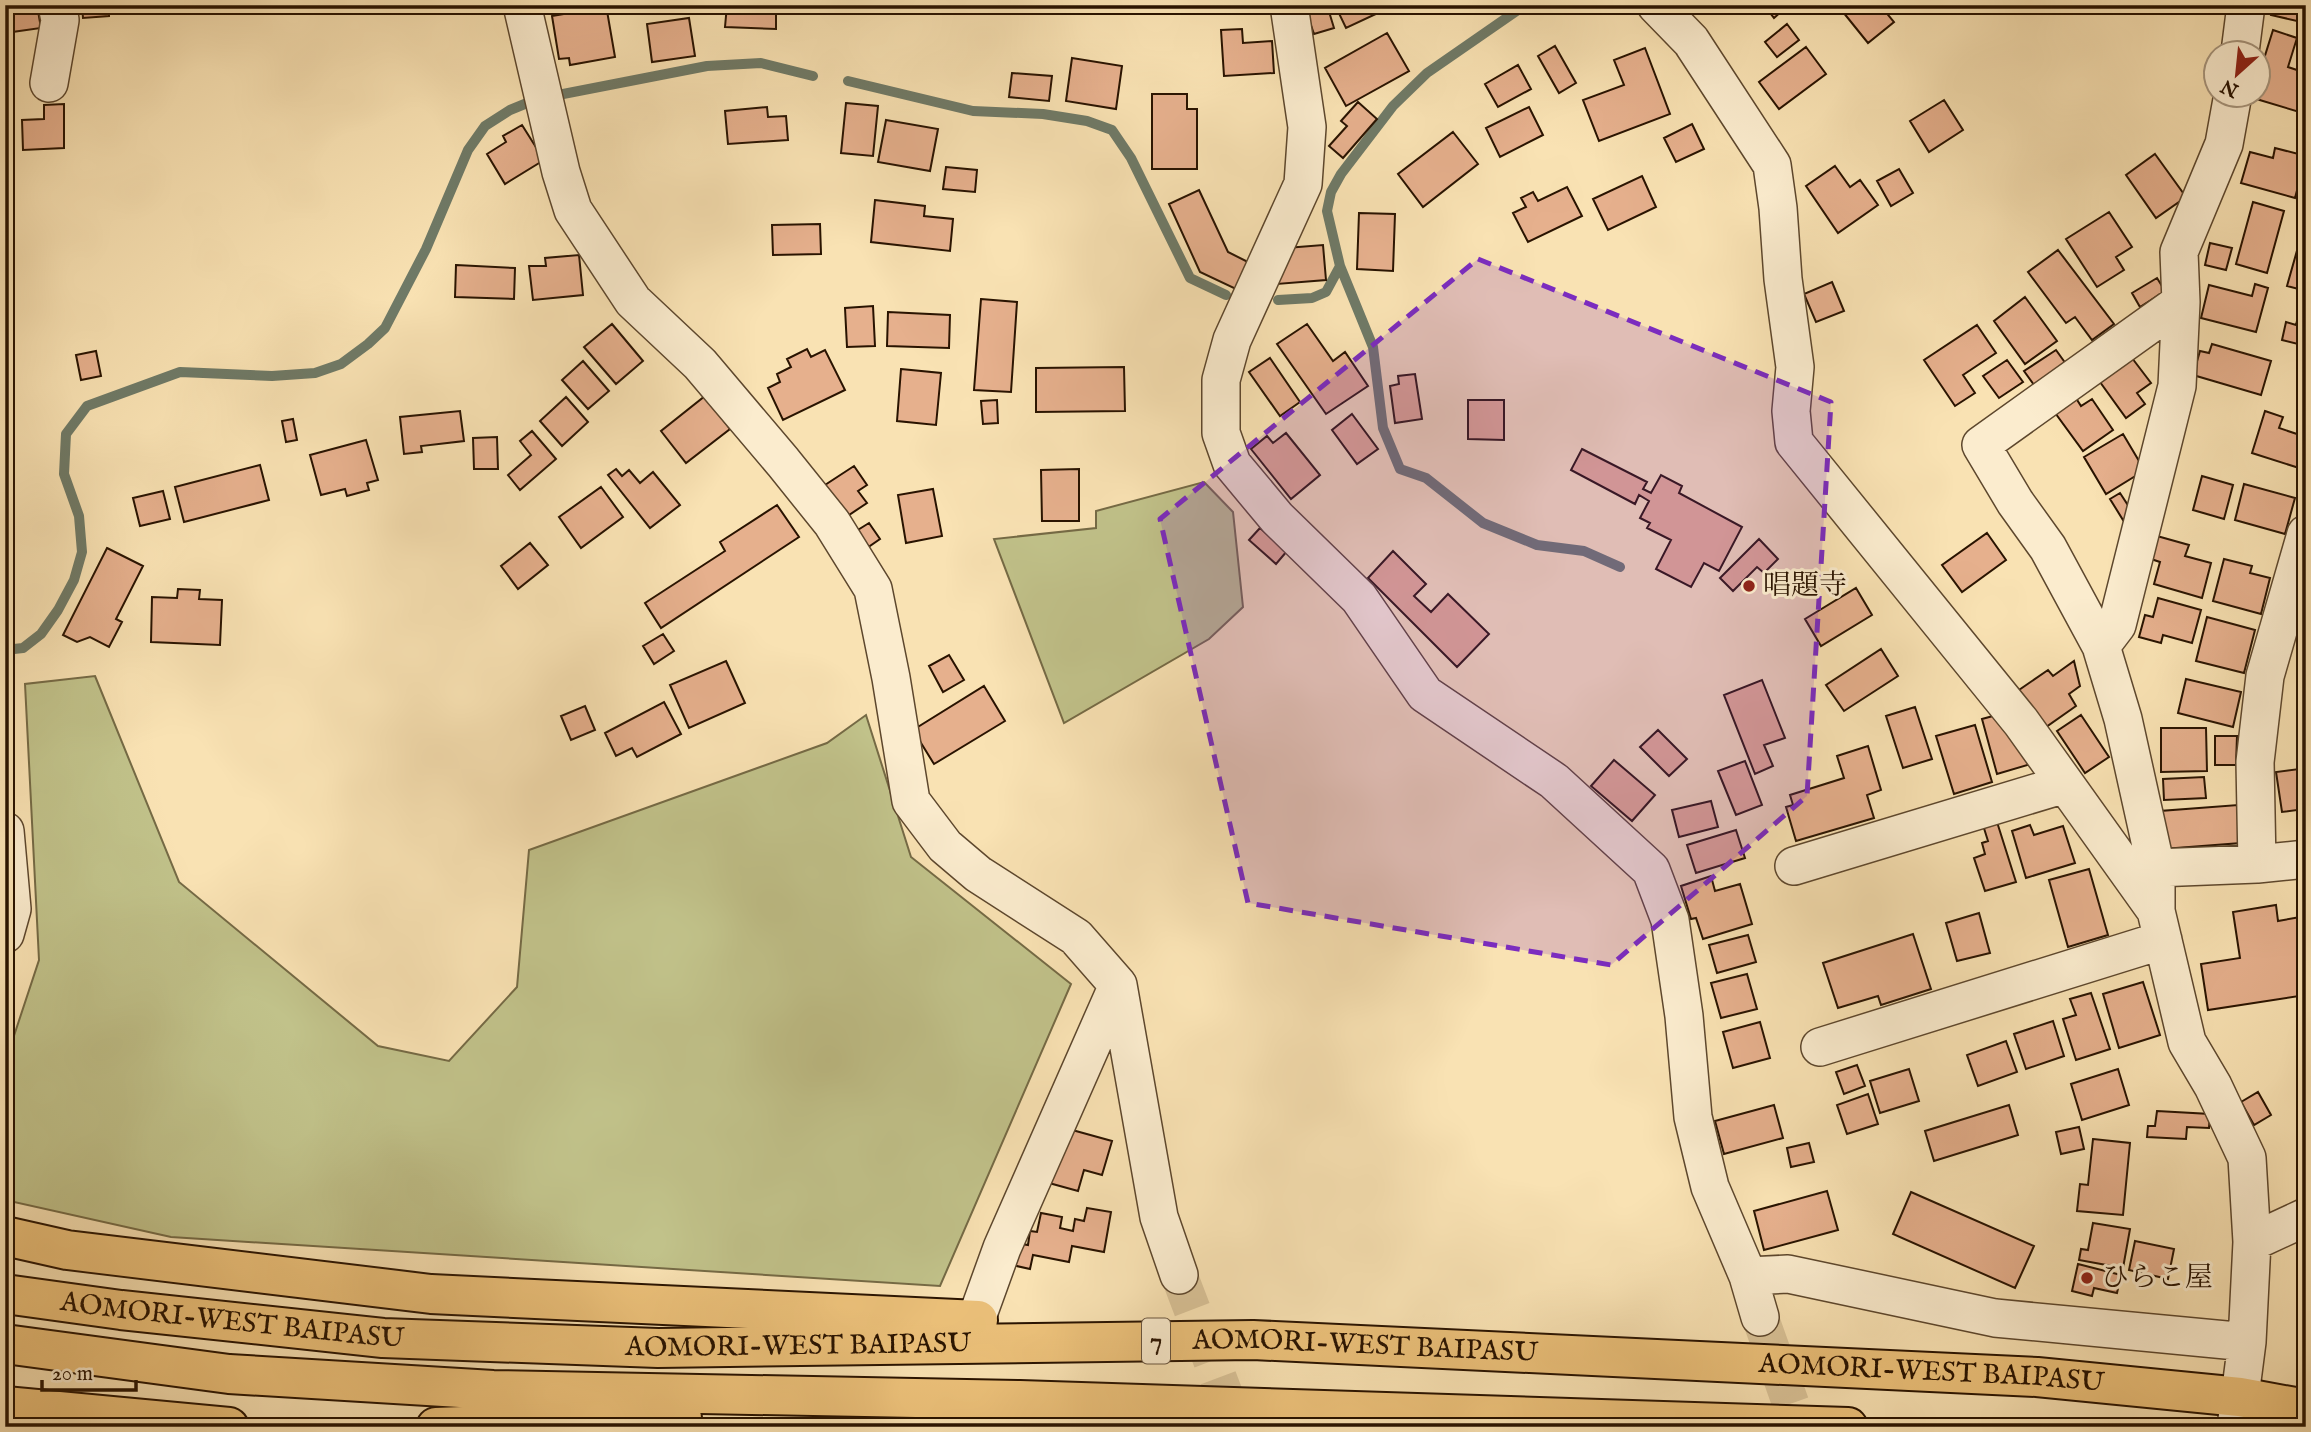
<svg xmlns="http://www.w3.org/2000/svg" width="2311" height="1432" font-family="'IM FELL English','Noto Serif JP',serif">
<rect width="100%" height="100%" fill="#f9e2b3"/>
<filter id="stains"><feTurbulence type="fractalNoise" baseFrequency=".00286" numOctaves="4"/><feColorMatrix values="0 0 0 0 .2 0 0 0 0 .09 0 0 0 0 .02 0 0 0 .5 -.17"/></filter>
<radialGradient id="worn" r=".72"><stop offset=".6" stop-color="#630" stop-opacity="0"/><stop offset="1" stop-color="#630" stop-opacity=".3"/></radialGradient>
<path fill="#c1c28a" stroke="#756a45" stroke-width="2" d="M1204,482L1233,512L1243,607L1209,639L1064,723L994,539L1096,528V511Z
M95,676L179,882L378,1046L449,1061L517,987L529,850L827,743L866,715L911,857L1071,984L940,1286L171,1237L5,1200V1063L39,960L25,684Z"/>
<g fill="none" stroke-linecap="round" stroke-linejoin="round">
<path stroke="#6f7a67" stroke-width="10" d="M1525,5L1427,73L1393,106L1341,174L1331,192L1327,211L1340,266L1373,347L1383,428L1400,469L1426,478L1483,523L1537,545L1584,551L1620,567
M848,81L973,111L1043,114L1087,121L1112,130L1131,158L1190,278L1226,295
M558,95L707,66L761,63L813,76
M1278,300L1312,298L1326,292L1340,266
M5,650L23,648L41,634L58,610L74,580L82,552L79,516L64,474L66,434L87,406L180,372L272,376L315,373L341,364L368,344L385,328L426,249L468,150L485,126L510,110L532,101"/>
</g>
<path fill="#e6b08d" stroke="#291300" stroke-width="2" d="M5,5H37L41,28L5,33Z
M82,5H109V16L83,18Z
M588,5H606L615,57L570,65L569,58L559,59L552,16L588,10Z
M727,5H818V14L776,11V29L725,27Z
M1304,5H1327L1334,28L1314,34Z
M1335,5H1374L1378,13L1346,28Z
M1764,5H1789L1774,18Z
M1851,5H1880L1894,22L1868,43L1843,12Z
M2273,5H2306V23L2271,15Z
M689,18L695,56L652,62L647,24Z
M1787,24L1799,40L1777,57L1765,42Z
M1242,29L1243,43L1272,41L1274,73L1224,76L1221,30Z
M2273,30L2297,38L2288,67L2306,73V114L2253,98L2254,94H2258V78Z
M1387,33L1409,71L1346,106L1325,68Z
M1555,46L1576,83L1559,93L1538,56Z
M1806,47L1826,74L1779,109L1759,82Z
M1645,48L1670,114L1599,141L1583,100L1624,85L1614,60Z
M1072,58L1122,66L1116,109L1066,101Z
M1518,65L1531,89L1498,107L1485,84Z
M1012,73L1052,76L1049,101L1009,97Z
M1152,94H1187V109H1197V169H1152Z
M1944,100L1963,130L1929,152L1910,121Z
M1358,102L1377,119L1343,158L1329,146L1347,126L1341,121Z
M846,103L878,106L873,156L841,153Z
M64,104V148L23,150L22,120L44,119V105Z
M767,107L768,117L786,116L788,140L728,144L725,111Z
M1529,107L1543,135L1500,157L1486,128Z
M886,120L938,129L930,171L878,162Z
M1692,124L1704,149L1676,162L1664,138Z
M522,125L544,160L505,184L487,154L506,142L503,136Z
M1453,132L1478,164L1423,207L1398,174Z
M2275,148L2306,156L2295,198L2241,183L2250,152L2273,158Z
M2155,154L2186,197L2156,218L2126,175Z
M1835,166L1850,187L1860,180L1878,205L1838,233L1806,186Z
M946,167L977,170L975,192L943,189Z
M1899,169L1913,193L1891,206L1877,181Z
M1642,176L1656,207L1608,230L1593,199Z
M1567,187L1582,216L1528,242L1513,213L1526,207L1521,198L1533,192L1538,201Z
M1199,190L1228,252L1250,263L1238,290L1200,272L1169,204Z
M875,200L925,206L924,216L953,219L950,251L871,242Z
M2253,202L2284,211L2267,273L2236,264Z
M2109,212L2132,247L2116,257L2124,270L2097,287L2066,239Z
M1359,213L1395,214L1393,271L1357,269Z
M820,224L821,254L773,255L772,225Z
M2210,243L2232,248L2226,270L2205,265Z
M1323,245L1326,280L1277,284L1286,248Z
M2298,247L2306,249V291L2287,286Z
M2058,250L2114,324L2092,340L2075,317L2066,323L2028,272Z
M579,255L583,295L533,300L529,266H546L545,258Z
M456,265L515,268L514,299L455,297Z
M2157,278L2165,291L2140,307L2132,293Z
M1832,282L1844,311L1816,322L1804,294Z
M2255,284L2268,288L2256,332L2201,318L2209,285L2252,296Z
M2025,297L2057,341L2025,364L1994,321Z
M981,299L1017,302L1011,392L974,390Z
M2301,305L2306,306V346L2282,340L2286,322L2296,325Z
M873,306L875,346L847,347L845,308Z
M888,312L950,315L949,348L887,346Z
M612,324L643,361L616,384L584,347Z
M1307,324L1333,361L1345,352L1368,386L1326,414L1277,344Z
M1977,325L1996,353L1963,375L1975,393L1955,406L1924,360Z
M2212,344L2271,361L2261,395L2193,375L2200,351L2209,353Z
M807,349L811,357L825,350L845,390L783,420L768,388L780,382L777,374L791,367L787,359Z
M2056,350L2066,364L2034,385L2024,371Z
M96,351L101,376L81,380L76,355Z
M1270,358L1300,402L1280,416L1249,372Z
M2132,358L2151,383L2137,393L2145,404L2126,418L2100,382Z
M2007,360L2023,382L1999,398L1983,376Z
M583,361L609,391L588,409L562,380Z
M1124,367L1125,411L1036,412V368Z
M901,369L941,373L936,425L897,421Z
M1415,374L1422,419L1395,423L1390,386L1399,384L1398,376Z
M2074,395L2081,406L2092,399L2113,430L2083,451L2053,410Z
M705,396L730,429L686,463L661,431Z
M566,397L588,422L562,446L540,421Z
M997,400L998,423L983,424L981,401Z
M1468,400H1504V440L1468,439Z
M460,411L464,441L421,446L422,452L404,454L400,417Z
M2265,411L2283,417L2279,428L2306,437V447L2299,468L2252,453Z
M1352,414L1378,449L1357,464L1332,430Z
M293,419L297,440L286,442L282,421Z
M532,431L556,459L520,490L508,475L531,455L520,441Z
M1286,433L1320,475L1291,499L1251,449L1267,436L1273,443Z
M2123,434L2139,461L2137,475L2106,494L2084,457Z
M497,437L498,469H474L473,438Z
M366,440L378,480L367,483L369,490L347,496L345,489L321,495L310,455Z
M1582,449L1647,482L1643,489L1651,493L1661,475L1682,486L1679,493L1742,527L1719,571L1704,563L1691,587L1656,569L1671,540L1647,528L1650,523L1640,518L1649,501L1639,495L1635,504L1571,470Z
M260,465L269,500L184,522L175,487Z
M854,466L867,485L858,491L867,503L846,517L825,485Z
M616,469L622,476L629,470L640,483L653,472L680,505L650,528L608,475Z
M1079,469V521H1042L1041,470Z
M2202,476L2233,485L2224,519L2193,510Z
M2244,484L2295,498L2285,534L2235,520Z
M601,487L623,517L581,548L559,517Z
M933,489L942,536L906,543L898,495Z
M163,491L170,519L140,526L133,498Z
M2120,493L2133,513L2123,520L2110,499Z
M777,505L799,537L661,628L645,603L725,551L720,542Z
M869,523L880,539L864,550L853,533Z
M1260,528L1287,551L1276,564L1249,540Z
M1987,533L2006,560L1962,592L1942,565Z
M2157,536L2189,545L2185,556L2211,563L2202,598L2154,584L2160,562L2151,559Z
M1759,539L1778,559L1764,573L1757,567L1733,591L1720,578Z
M530,543L548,565L518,589L501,566Z
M107,548L143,566L116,619L122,622L109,647L90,637L77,642L63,635Z
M1393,551L1426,584L1414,596L1431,612L1448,594L1489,634L1457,667L1368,578Z
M2224,559L2252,566L2250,573L2270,578L2261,614L2213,601Z
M1856,588L1872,615L1821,646L1805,619Z
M178,589L200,590L199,599L222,600L220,645L151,642L152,597L177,598Z
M2158,598L2201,610L2192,643L2163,635L2161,643L2139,637L2145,615L2153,617Z
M2207,617L2255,630L2244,673L2196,661Z
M2306,626V651L2299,650Z
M663,634L674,651L654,664L643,646Z
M1881,649L1898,676L1844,711L1826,685Z
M949,655L964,680L943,692L929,666Z
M726,661L745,703L689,728L670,685Z
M2074,661L2080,686L2069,694L2076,706L2046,727L2019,690L2048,670L2053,676Z
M2186,679L2241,692L2233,727L2178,713Z
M1762,680L1785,738L1764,745L1773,766L1755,774L1724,695Z
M984,686L1005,721L934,764L913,730Z
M664,702L681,734L637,757L632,748L616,756L605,733Z
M585,706L595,730L571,740L561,716Z
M1915,707L1932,759L1903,768L1886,716Z
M2004,713L2031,764L1997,774L1982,719Z
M2081,715L2109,757L2085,773L2057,731Z
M1975,725L1992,782L1954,794L1936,736Z
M2161,728H2206L2207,771L2161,772Z
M1658,730L1687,759L1669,776L1640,747Z
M2215,736H2237L2236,765H2215Z
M1868,746L1881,790L1867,795L1874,818L1796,841L1786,807L1793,805L1790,795L1844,778L1837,756Z
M1614,760L1655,795L1632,821L1591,786Z
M1745,761L1762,805L1736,815L1718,771Z
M2299,769L2305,809L2282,812L2276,772Z
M2204,777L2206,798L2164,800L2163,779Z
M1711,801L1718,827L1679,837L1672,810Z
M2238,805L2241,843L2163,849L2160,811Z
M1997,822L2016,882L1985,891L1974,858L1985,854L1982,843L1988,841L1983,825Z
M2030,825L2034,835L2063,826L2075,863L2026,878L2012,831Z
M1736,830L1745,858L1696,873L1687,845Z
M2089,869L2108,935L2068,947L2049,880Z
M1711,876L1715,891L1740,884L1752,924L1703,939L1696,918L1691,919L1681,886Z
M2276,905L2278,921L2306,916V995L2208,1010L2201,964L2240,958L2233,912Z
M1979,913L1990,953L1957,961L1946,923Z
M1913,934L1931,989L1881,1005L1878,996L1838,1008L1823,963Z
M1748,935L1756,962L1717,973L1709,945Z
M1747,974L1757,1009L1721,1018L1711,983Z
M2143,982L2160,1035L2119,1048L2103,994Z
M2091,993L2110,1049L2076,1060L2063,1019L2076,1015L2070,999Z
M2053,1021L2064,1056L2026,1069L2014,1034Z
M1760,1022L1770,1058L1733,1068L1723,1032Z
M2006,1041L2017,1072L1978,1086L1967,1055Z
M1857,1065L1865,1086L1844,1094L1836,1072Z
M1909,1069L1919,1101L1880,1113L1870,1081Z
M2118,1069L2129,1105L2082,1120L2071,1084Z
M2258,1092L2271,1115L2254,1125L2241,1102Z
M1868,1094L1878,1124L1847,1134L1837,1105Z
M1774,1105L1783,1138L1724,1154L1715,1121Z
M2009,1105L2018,1135L1934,1161L1925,1131Z
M2157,1111L2210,1114L2209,1128L2187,1127L2186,1139L2147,1137L2148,1126H2155Z
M2079,1127L2084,1149L2061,1154L2056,1132Z
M1065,1128L1112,1141L1102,1175L1084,1170L1078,1191L1049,1183Z
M2093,1139L2130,1143L2123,1215L2077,1211L2080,1184L2088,1185Z
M1809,1143L1814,1162L1791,1167L1787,1148Z
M1827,1191L1838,1230L1764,1250L1754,1211Z
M1911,1192L2034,1246L2015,1288L1893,1234Z
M1087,1208L1111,1212L1104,1252L1072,1246L1069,1262L1033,1255L1030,1269L1012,1265L1016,1243L1028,1245L1030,1231L1037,1232L1041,1213L1062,1217L1060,1228L1073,1231L1075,1219L1084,1221Z
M2093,1223L2130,1229L2123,1268L2079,1260L2081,1249L2088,1250Z
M2135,1241L2174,1249L2168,1279L2129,1270Z
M2078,1264L2121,1275L2117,1293L2094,1288L2092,1296L2072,1291Z"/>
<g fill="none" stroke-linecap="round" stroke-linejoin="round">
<path stroke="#dac398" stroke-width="37" stroke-dasharray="37 18" stroke-linecap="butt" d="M1179,1275L1237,1427
M1760,1317L1799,1427"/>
<g stroke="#5d472d" stroke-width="40">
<path id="minor" d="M522,5L561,172L573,210L633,301L700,364L783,462L832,523L873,589L891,678L911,801L945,846L978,874L1076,937L1118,985L1159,1217L1179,1275
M1289,5L1307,127L1303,184L1232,340L1221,380V433L1232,464L1277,518L1359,598L1425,694L1554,781L1651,870L1670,920L1684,1016L1693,1117L1710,1187L1748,1276
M1656,5L1691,41L1772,165L1778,208L1783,279L1795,367L1791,411L1794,442L2021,722L2156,911
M2240,52L2246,5
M49,83L60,20L57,5
M2101,646L2117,625L2177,386L2181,302
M5,831L12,909L5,934
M2257,864L2255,762L2265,676L2306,534
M1794,866L2065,784
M2156,868L2257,864L2306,859
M1820,1047L2163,940
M2252,1242L2306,1217
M1760,1317L1748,1276L1788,1274L1995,1318L2247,1342L2252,1242L2247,1158L2213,1086L2187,1042L2156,911V868L2123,719L2101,646L2048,548L2015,502L1981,445L2181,302L2179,252L2224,144L2233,94
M976,1320L1002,1248L1118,985
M2236,1427L2247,1342"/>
</g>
<g stroke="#291300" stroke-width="42">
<g id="trunk">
<path d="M5,1236L67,1250L431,1294L978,1320"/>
<path id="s1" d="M5,1294L121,1310L383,1338L658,1348L1253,1340L2037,1377L2240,1397L2306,1409"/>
<path d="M5,1344L229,1374L493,1390L1020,1400L1848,1427"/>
<path d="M5,1406L229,1427"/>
<path d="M436,1427L682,1418"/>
</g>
</g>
<use href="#minor" stroke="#fbecce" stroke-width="37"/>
<use href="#trunk" stroke="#ecc17a" stroke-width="38"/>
</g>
<path fill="#7b2cbf" fill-opacity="0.2" stroke="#7b2cbf" stroke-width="5" stroke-dasharray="14 9" stroke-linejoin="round" d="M1478,259L1831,402L1807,796L1611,965L1248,903L1160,519Z"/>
<g fill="#8f2418" stroke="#fbecce" stroke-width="2.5">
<circle cx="1749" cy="586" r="7"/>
<circle cx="2087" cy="1278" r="7"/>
</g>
<g text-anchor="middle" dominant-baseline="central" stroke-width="6" stroke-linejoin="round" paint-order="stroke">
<rect fill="#fbecce" stroke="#68543e" stroke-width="2" x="1142" y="1318.5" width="28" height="45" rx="5"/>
<g font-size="26" font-weight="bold" fill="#291300">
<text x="1156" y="1341">7</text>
</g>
<g font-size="28" fill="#291300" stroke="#fbecce" text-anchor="start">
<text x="1763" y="586">唱題寺</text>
<text x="2101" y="1278">ひらこ屋</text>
</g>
<g font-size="28" fill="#291300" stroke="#fbecce">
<text stroke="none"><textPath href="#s1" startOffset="229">AOMORI-WEST BAIPASU</textPath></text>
<text stroke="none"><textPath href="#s1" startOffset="796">AOMORI-WEST BAIPASU</textPath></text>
<text stroke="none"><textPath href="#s1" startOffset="1363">AOMORI-WEST BAIPASU</textPath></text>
<text stroke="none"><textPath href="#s1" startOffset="1930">AOMORI-WEST BAIPASU</textPath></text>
</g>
</g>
<rect width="2311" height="1432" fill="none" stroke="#f9e2b3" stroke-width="28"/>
<rect x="7" y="7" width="2297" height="1418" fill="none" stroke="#291300" stroke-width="3.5"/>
<rect x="14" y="14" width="2283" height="1404" fill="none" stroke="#291300" stroke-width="2"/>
<g transform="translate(2237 74) rotate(207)"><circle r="33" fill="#fbecce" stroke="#a7957c" stroke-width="2"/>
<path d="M0-5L12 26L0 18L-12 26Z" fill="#8f2418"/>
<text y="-10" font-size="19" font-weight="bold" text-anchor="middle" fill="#291300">N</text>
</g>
<path d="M42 1380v10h94v-10" fill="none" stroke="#291300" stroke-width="3.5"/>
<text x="52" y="1380" font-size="21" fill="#291300" stroke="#fbecce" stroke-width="5" paint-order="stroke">20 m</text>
<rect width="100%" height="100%" filter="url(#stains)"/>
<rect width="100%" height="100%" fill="url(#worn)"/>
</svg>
